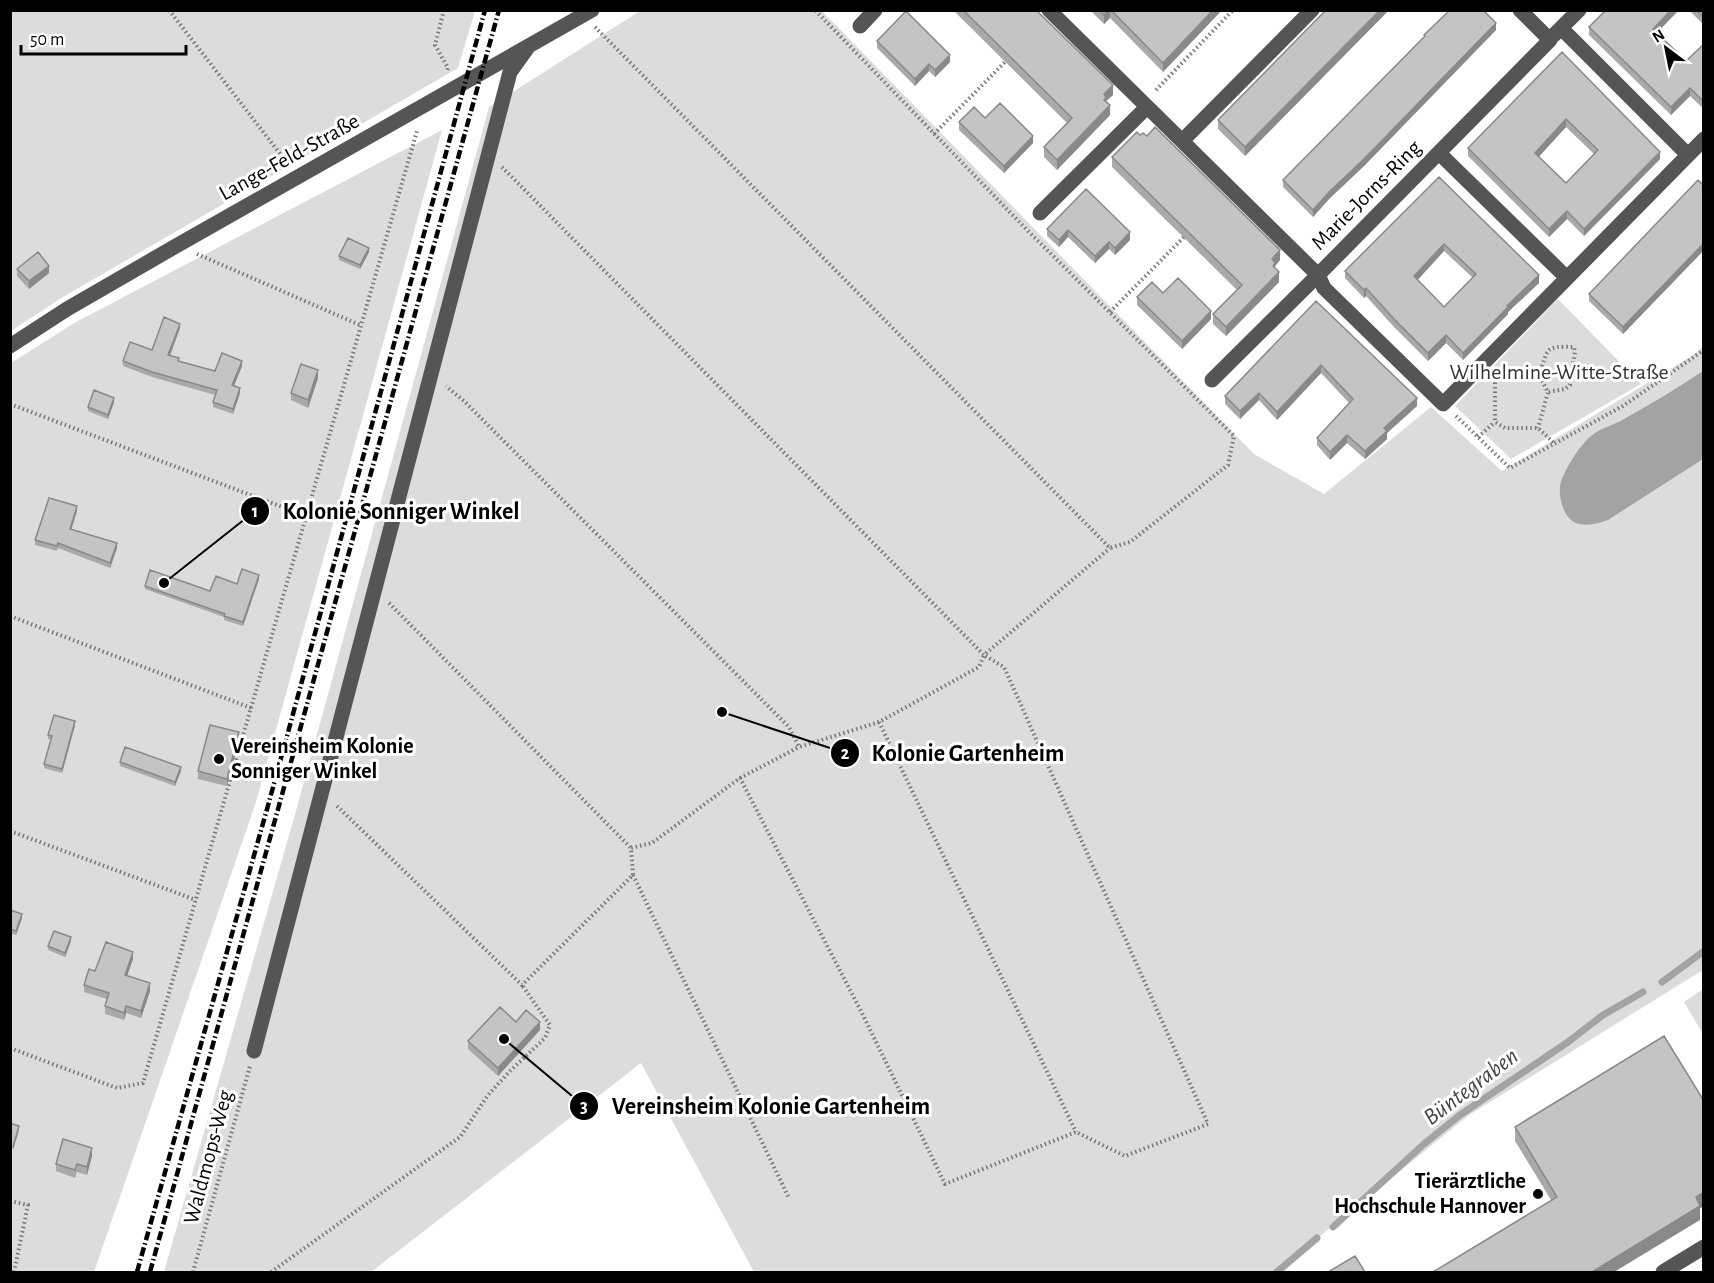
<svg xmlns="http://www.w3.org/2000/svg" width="1714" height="1283" font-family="'Alegreya Sans',sans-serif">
<rect width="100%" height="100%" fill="#fff"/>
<path fill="#dcdcdc" d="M11,11H475L458,68L63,297L11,331Z
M640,11H822L1254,454L1324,494L1431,407L1502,471L1695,354L1703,346V970L1469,1115L1276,1272H754L641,1063L371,1272H164L296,811L489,107Z
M442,130L256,802L94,1272H11V363L76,322Z
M1558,299L1641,384L1511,459L1455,406Z
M1703,989V1034L1684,1002Z"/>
<path fill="#a3a3a3" d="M1703,371V459L1608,520C1599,523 1586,527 1576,523C1563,518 1557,494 1561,482C1565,469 1580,445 1591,436C1600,428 1614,425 1624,419C1651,404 1678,388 1703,371Z"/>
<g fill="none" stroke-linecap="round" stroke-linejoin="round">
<path stroke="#a3a3a3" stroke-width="7" d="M1662,982L1704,951
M1333,1227L1424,1144L1460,1115L1568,1042L1603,1015L1643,992
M1277,1272L1317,1238"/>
<path stroke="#777" stroke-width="4" stroke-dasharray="1.5 3" stroke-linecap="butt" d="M169,10L288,164
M444,10L435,45L448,68L447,71
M595,27L1110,548L1130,542L1228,465L1234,436L1028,231L815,10
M1156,90L1233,10
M934,134L1008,59
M502,167L984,655L1110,548
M197,254L360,325
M1110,312L1185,236
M1539,375C1549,348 1543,346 1574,347L1575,352L1570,385L1565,389L1548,392
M1496,377L1539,375L1548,392L1538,428
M1495,378V422L1505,428H1538L1554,443
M10,404L306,516
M1456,416L1510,468L1623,406L1704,350
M1478,437L1495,422
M389,603L631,848
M10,616L251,708
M879,722L1076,1132
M740,778L799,747
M337,806L522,985L633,875L631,848L652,843L740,778L863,1015L945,1184L1076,1132L1125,1156L1208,1124L1004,667L984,655L979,667L879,722L799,747L789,727L464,401L446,386
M10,831L196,900
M633,875L789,1198
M10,1048L117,1088L143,1083L417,131
M10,1201L28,1205L14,1272
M193,1272L250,1066
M271,1272L460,1137L488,1095L510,1071L545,1038L550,1025L522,985"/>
<path stroke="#555" stroke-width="15" d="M1049,10L1318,275L1550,40L1520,10
M860,26L875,10
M1561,28L1688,155
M1554,35L1579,10
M1182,141L1312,10
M1439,153L1567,278
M1040,213L1147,107
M10,346L67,309L176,246L592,10
M1212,380L1318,275L1324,288L1443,404L1704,139
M254,1051L510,72L528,47
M1663,1272L1704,1247"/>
<path stroke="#000" stroke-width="4.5" stroke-dasharray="9 3 1.5 3" stroke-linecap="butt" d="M137,1272L269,802L485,10
M150,1272L499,10"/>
</g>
<path fill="#a9a9a9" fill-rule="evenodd" d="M953,10H1036L1113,95L1106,101L1110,115L1057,170L1044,157V147L1067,123Z
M1090,10H1222L1163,72L1110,18L1104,24Z
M1326,10H1389L1245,156L1218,129V120Z
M1689,10H1704V25Z
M1589,27L1657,33L1686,61L1704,44V109L1690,96L1671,115L1589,35Z
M1496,30L1364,166L1329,199L1313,217L1283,187V180L1424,37V35Z
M877,41L950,62L935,77L929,71L915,86L877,48Z
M1562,52L1660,159L1584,236L1567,219L1549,237L1468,156V148ZM1566,127L1594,154L1566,183L1538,157Z
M985,118L1033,143L1004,173L959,130V122Z
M1140,135L1147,136L1280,260L1275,266L1279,282L1226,336L1213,324V314L1237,290L1112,167V157Z
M1439,177L1539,283L1508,312V314L1463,360L1446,343L1428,361L1394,327L1366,296L1364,298L1345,278V271ZM1444,251L1473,278L1444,307L1417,280Z
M1704,182V250L1623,334L1589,301V294Z
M1086,189L1130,240L1115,255L1109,249L1095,263L1068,237L1059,247L1047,236V229Z
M369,252L360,269L339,260V256Z
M17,269L49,273L29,289L17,276Z
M1163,293L1211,319L1182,349L1137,305V297Z
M1316,301L1417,406L1387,433V439L1365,459L1347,443L1330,460L1317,445V438L1349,403L1321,373L1277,420L1259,400L1240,419L1225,404V396Z
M180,328L170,356L179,361L215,371L242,366L234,386L240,393L233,414L213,407V402L215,395L152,377L123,366V361L152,350Z
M318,378L308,408L291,400V393Z
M114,402L108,419L88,411V407Z
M77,511L71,529L117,548L110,568L58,548L57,551L35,545V540Z
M259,579L243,626L224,620V617L145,589V586L210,591Z
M75,725L62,773L44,768V764L51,740L48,739V735Z
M239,740L227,786L198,779V771Z
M120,762L181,771L175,786L120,766Z
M10,910L22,918L16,935L10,933Z
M71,941L65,957L48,950V946Z
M133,959L127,976L150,991L141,1018L126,1013L124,1020L105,1014V1006L107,999L84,992V985L95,971Z
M516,1022L540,1030L498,1076L468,1049V1041Z
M1704,1101V1206L1700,1208V1220L1551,1200L1515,1141V1127Z
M92,1156L87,1175L77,1172L75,1178L56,1171V1164Z"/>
<path fill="#898989" d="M1108,10H1110V18L1104,24V15Z
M1213,10H1222L1163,72V63Z
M1380,10H1389L1245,156V147Z
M1671,10H1679L1653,37V29Z
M1496,23V30L1364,166L1329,199L1313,217V210L1329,192Z
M950,55V62L935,77V70Z
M929,64V71L915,86V79Z
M1113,85V95L1106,101L1104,109V94Z
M1690,88V96L1671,115V107Z
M1110,105V115L1057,170V160Z
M1566,119V127L1535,161V153Z
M1033,136V143L1004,173V166Z
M1660,152V159L1584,236V229Z
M1567,211V219L1549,237V229Z
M1068,230V237L1059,247V240Z
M1130,232V240L1115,255V248Z
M1109,242V249L1095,263V256Z
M1704,243V250L1623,334V327Z
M1444,244V251L1414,284V276Z
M369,248V252L360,269V265Z
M1280,250V260L1275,266V273L1272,259Z
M49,266V273L29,289V281Z
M1279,272V282L1226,336V327Z
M1539,275V283L1508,312V314L1463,360V353L1507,306Z
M1366,288V296L1364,298V290Z
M1211,311V319L1182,349V341Z
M180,324V328L168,360V355Z
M1446,335V343L1428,361V353Z
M242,361V366L232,390V385Z
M1321,365V373L1277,420V412Z
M318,370V378L308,408V400Z
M240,388V393L233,414V409Z
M1259,393V400L1240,419V411Z
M114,398V402L108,419V415Z
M1417,398V406L1387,433V439L1365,459V451L1384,428Z
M1347,435V443L1330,460V452Z
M77,506V511L70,534V529Z
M117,543V548L110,568V563Z
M259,575V579L243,626V622Z
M75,721V725L62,773V769Z
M239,732V740L227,786V779Z
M181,767V771L175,786V782Z
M22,914V918L16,935V931Z
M71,937V941L65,957V953Z
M133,952V959L125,982V975Z
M150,983V991L141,1018V1011Z
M126,1006V1013L124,1020V1013Z
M540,1022V1030L498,1076V1068Z
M19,1126V1130L13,1150V1147Z
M92,1148V1156L87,1175V1167Z
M1704,1192V1206L1700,1208V1220L1614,1272H1592Z"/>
<path fill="#c4c4c4" stroke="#898989" stroke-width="1.5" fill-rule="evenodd" d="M963,10H1036L1113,85L1104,94L1106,97L1104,100L1110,105L1057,160L1044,147L1072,118Z
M1100,10H1108L1104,15Z
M1111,10H1213L1163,63Z
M1326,10H1380L1245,147L1218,120Z
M1450,10H1483L1496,23L1364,159L1329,192L1313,210L1283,180L1425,36L1424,35Z
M1606,10H1671L1653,29L1686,61L1704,44V102L1690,88L1671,107L1589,27Z
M1697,10H1704V17Z
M906,11L950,55L935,70L929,64L915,79L877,41Z
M1562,52L1660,152L1584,229L1567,211L1549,229L1468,148ZM1566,119L1598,150L1566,183L1535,153Z
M1000,103L1033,136L1004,166L959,122L974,107L985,118Z
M1155,127L1280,250L1272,259L1275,263L1273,266L1279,272L1226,327L1213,314L1242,285L1112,157L1137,132L1140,135L1143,133L1147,136Z
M1439,177L1539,275L1507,306L1508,307L1463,353L1446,335L1428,353L1394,319L1366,288L1364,290L1345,271ZM1444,244L1476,274L1444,307L1414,276Z
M1698,180L1702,184L1704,182V243L1623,327L1589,294Z
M1086,189L1130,232L1115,248L1109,242L1095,256L1068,230L1059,240L1047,229Z
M348,238L369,248L360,265L339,256Z
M38,252L49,266L29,281L17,269Z
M1178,278L1211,311L1182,341L1137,297L1152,282L1163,293Z
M1316,301L1417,398L1384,428L1387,431L1365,451L1347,435L1330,452L1317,438L1353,399L1321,365L1277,412L1259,393L1240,411L1225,396Z
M164,317L180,324L168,355L179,358L178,361L215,371L222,353L242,361L232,385L240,388L233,409L213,402L217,390L152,372L123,361L130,342L152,350Z
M301,364L318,370L308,400L291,393Z
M94,390L114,398L108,415L88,407Z
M49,498L77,506L70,529L117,543L110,563L58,543L57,546L35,540Z
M242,569L259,575L243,622L224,616L225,614L145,586L150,570L210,591L216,576L237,584Z
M54,715L75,721L62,769L44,764L52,736L48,735Z
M210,725L239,732L227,779L198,771Z
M125,747L181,767L175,782L120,762Z
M10,910L22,914L16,931L10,929Z
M54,931L71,937L65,953L48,946Z
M106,942L133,952L125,975L150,983L141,1011L126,1006L124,1013L105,1006L109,993L84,985L89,969L95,971Z
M500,1007L516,1022L526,1010L540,1022L498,1068L468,1041Z
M1664,1036L1704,1101V1192L1696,1197L1700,1206L1592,1272H1433L1557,1197L1515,1127Z
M10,1123L19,1126L13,1147L10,1146Z
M63,1139L92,1148L87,1167L77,1164L75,1170L56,1164Z
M1355,1256L1365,1272H1328Z"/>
<g fill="#000" stroke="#fff" stroke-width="2">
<circle cx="219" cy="759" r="6"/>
<circle cx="1538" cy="1194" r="6"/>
</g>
<g text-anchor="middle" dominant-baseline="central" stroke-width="6" stroke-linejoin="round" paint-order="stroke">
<g font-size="22" fill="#000" stroke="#fff">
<text transform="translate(289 157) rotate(-29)">Lange-Feld-Straße</text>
<text transform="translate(1366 195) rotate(-45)">Marie-Jorns-Ring</text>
<text transform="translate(208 1157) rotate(-75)">Waldmops-Weg</text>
</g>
<g font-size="22" fill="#333" stroke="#fff">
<text x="1559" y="372">Wilhelmine-Witte-Straße</text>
</g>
<g font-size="22" font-weight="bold" fill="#000" stroke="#fff" text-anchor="start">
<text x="231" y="746">Vereinsheim Kolonie<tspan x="231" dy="25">Sonniger Winkel</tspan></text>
<text x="1526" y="1181" text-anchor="end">Tierärztliche<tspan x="1526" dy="25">Hochschule Hannover</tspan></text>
</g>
<g font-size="24" font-style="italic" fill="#444" stroke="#fff">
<text transform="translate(1471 1087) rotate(-37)">Büntegraben</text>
</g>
</g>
<path fill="none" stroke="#000" stroke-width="2" d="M164 583L255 511M722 712L845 753M504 1039L584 1106"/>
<g fill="#000" stroke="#fff" stroke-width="2">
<circle cx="164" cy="583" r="6"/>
<circle cx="722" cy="712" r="6"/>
<circle cx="504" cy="1039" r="6"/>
<circle cx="255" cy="511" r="15"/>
<circle cx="845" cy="753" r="15"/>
<circle cx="584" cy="1106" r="15"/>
</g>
<g font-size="18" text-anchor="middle" font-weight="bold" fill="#fff">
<text x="255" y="517">1</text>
<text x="845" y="759">2</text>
<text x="584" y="1112">3</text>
</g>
<g font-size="24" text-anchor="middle" font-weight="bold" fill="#000" stroke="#fff" stroke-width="6" stroke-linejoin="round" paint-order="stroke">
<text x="401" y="519">Kolonie Sonniger Winkel</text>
<text x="968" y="761">Kolonie Gartenheim</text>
<text x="771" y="1114">Vereinsheim Kolonie Gartenheim</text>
</g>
<rect width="1714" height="1283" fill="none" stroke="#000000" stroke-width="24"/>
<g transform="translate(1666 48) rotate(328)" stroke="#ffffff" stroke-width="4.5" paint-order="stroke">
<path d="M0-4.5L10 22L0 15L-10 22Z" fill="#000000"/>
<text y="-9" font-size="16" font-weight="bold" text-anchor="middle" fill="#000000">N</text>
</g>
<path d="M21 45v9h165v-9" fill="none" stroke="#000000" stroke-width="3"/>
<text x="30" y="45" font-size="18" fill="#000000" stroke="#ffffff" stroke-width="4.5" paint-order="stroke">50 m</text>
</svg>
